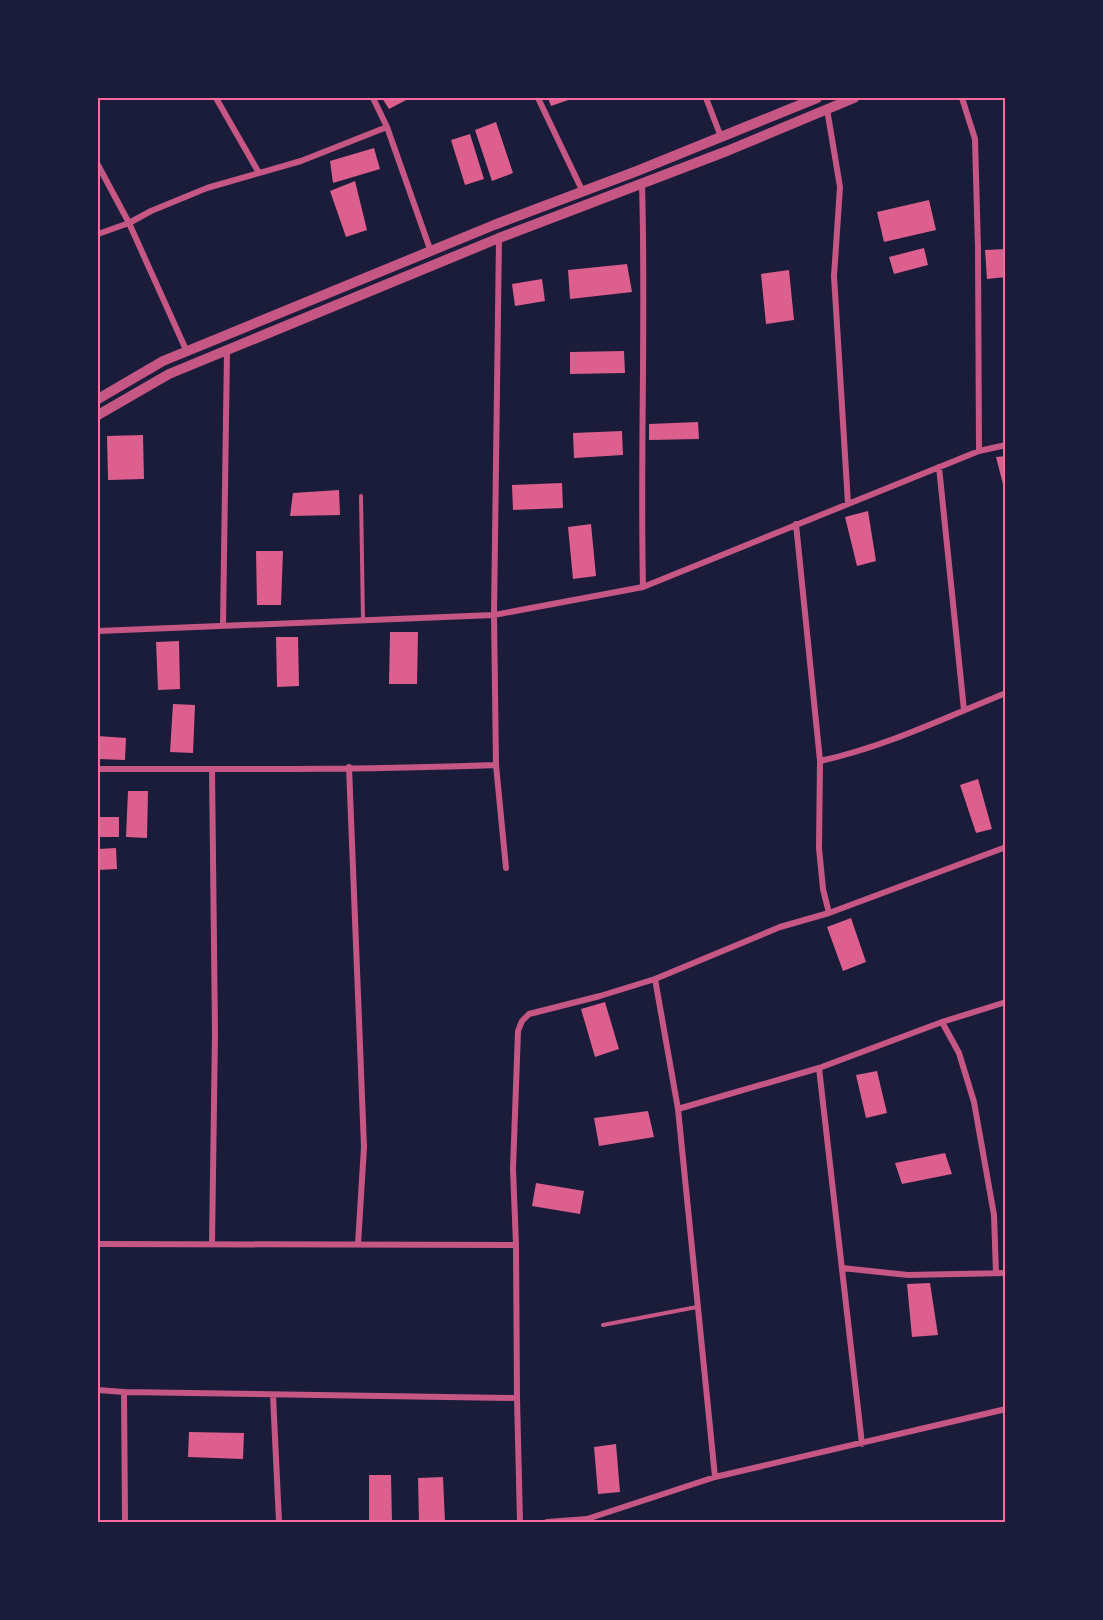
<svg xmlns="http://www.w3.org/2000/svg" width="1103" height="1620" font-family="'Source Sans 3',sans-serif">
<rect width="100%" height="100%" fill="#1b1b3a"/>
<path fill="#dd5f8e" d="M382,98H410L389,109Z
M548,98H574L551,106Z
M496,122L513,173L492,181L475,130Z
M470,134L484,179L465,185L451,140Z
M374,148L380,169L333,183L330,161Z
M355,181L367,230L346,237L330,191Z
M929,200L936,230L884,242L877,212Z
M924,248L928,265L894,274L889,257Z
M1006,249V277L987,279L985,250Z
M627,264L632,292L570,299L568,270Z
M789,270L794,320L766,324L761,274Z
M542,279L545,301L515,306L512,284Z
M624,351L625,373L570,374V352Z
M698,422L699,439L649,440V424Z
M622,431L623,455L574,458L573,433Z
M143,435L144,479L108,480L107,436Z
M1006,456V492H1005L996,457Z
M562,483L563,508L513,510L512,485Z
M339,490L340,515L290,516L293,493Z
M868,511L876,561L857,566L845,517Z
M591,524L596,576L573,579L568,527Z
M256,551H283L281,605H257Z
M390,632H418L417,684H389Z
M276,637H298L299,686L277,687Z
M179,641L180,689L158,690L156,642Z
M173,704L195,705L193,753L170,752Z
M98,736L126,738L125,760L98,759Z
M978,779L992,829L976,833L960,785Z
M128,791H148L147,838L126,837Z
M98,817H119V837H98Z
M116,848L117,869L98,870V849Z
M851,918L866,962L843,971L827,927Z
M605,1002L619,1049L595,1057L581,1009Z
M877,1071L887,1113L866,1118L856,1075Z
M648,1111L654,1137L599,1146L594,1118Z
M945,1153L952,1174L902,1184L895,1163Z
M536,1183L584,1191L580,1214L532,1206Z
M930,1283L938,1335L912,1337L907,1284Z
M189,1432L244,1433L243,1459L188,1457Z
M616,1444L620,1492L598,1494L594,1447Z
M369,1475H391L392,1522H369Z
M443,1477L445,1522H419L418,1478Z"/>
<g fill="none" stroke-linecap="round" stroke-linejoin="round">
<path stroke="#c65784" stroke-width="4" d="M361,496L363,620
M603,1325L697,1307"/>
<path stroke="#c65784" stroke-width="6" d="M216,98L259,173
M373,98L387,127L431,252
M538,98L582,190
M706,98L721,137
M962,98L975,139L978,249L979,451
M827,109L840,187L834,276L848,504
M98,165L129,223L187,352
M642,184C646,318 640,453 643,587
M98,234L129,223L151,211L207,188L301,161L387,127
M499,238L494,615L496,765L506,868
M939,467L964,710
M796,524L820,761L819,848L823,889L829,913
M223,626L227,350
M98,631L494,615L643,587L979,451L1006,445
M820,761C885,747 944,718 1006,693
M349,767L364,1147L358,1244
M98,769C231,769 364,770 496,765
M655,979L678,1109L715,1477
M942,1022L959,1053L974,1102L994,1215L996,1273
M819,1068L862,1444
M678,1109L819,1068L942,1022L1006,1002
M98,1244L516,1245
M212,1244L215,1033L212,769
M842,1268L908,1275L1006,1273
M98,1390L124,1392L517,1398
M124,1392L125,1522
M273,1395L279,1522
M520,1522L517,1398L516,1245L513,1169L518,1031L522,1021L529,1014L600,996L655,979L780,927L829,913L1006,847
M547,1522L587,1519L715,1477L1006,1409"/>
<path stroke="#c65784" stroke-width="10" d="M98,399L163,361L494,225L637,171L817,98
M98,415L169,374L499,238L727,151L854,98"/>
</g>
<rect width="1103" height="1620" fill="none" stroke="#1b1b3a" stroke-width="198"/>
<rect x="99" y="99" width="905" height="1422" fill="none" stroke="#ff6b9d" stroke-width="2"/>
</svg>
